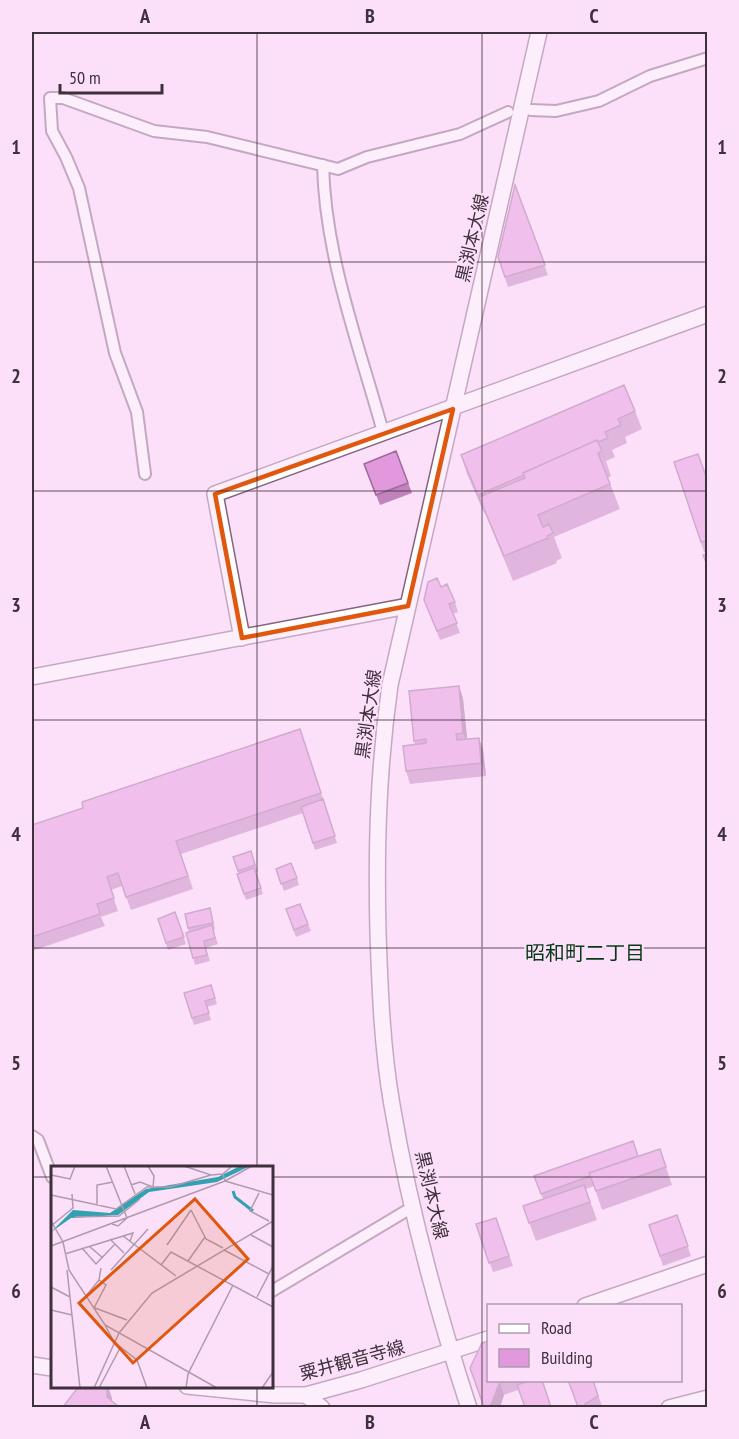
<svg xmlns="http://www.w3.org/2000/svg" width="739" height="1439" font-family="'PT Sans Narrow','Noto Sans JP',sans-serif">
<rect width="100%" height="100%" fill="#fce0f9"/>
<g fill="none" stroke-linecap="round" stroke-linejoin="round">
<g stroke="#82647f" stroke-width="14">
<path id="street" d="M531,110L556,111L599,101L650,76L708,58
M323,165C325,256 359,345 383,432
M145,474L137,412L115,353L79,188L66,157L52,131L50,98H63L154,131L207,137L338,169L367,157L460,134L508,112
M32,1136L38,1140L52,1177
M272,1291L406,1211"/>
</g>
<g stroke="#82647f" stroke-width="18">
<path id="secondary" d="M242,638L215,494L708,314
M32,677L408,606
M585,1306L708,1264
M32,1365L52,1368
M187,1386L275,1395H306L361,1380L488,1339
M306,1395L322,1408
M469,1408C437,1310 409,1207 392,1105C382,1048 380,990 378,933C376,847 378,770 390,685L539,32
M669,1408L708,1398"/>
</g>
<use href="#street" stroke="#fff" stroke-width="10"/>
<use href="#secondary" stroke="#fff" stroke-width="15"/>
</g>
<path fill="#c283bd" d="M515,185L548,275L508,287L498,257Z
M635,411L642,429L625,437L627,443L612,450L615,457L606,461L611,476L608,478L620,509L554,537L562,558L556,561L557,563L513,581L485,513H484L467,474L461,455Z
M396,451L412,493L380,505L364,464Z
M674,462L708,481V551L704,552Z
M441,587L455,602L458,612L453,614L460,633L440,640L424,600Z
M459,686L463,699L467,739L479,738L483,750L486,776L410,784L406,771L415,744L414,741Z
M305,742L337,843L315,850L303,813L181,854L193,889L131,910L122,886L111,890L118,911L101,917L105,926L32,951V825Z
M251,851L258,872H256L263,894L246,900L237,874H239L233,857Z
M276,869L297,878L299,885L284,891Z
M300,904L311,931L296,937L286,909Z
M175,912L186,944L168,950L158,919Z
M212,915L215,929L213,930L218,944L206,948L210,961L195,965L193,958L188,928Z
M211,985L217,1004L207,1007L211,1020L194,1025L184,993Z
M660,1149L672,1185L602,1210L594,1186L586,1189L597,1220L536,1241L523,1206L543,1199L534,1176L638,1156Z
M677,1215L691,1256L663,1266L649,1225Z
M496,1218L513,1266L493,1272L476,1224Z
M489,1380H546L504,1395L500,1407H484Z
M593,1380L602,1406L598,1407H578Z"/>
<path fill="#9e6a9a" d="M459,686L463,699L468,746L463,733Z
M479,738L483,750L486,776L481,763Z
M500,1382L504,1395L500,1407H490Z
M108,1386L112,1398V1407L107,1397Z"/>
<path fill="#e298dc" stroke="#9e6a9a" stroke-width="1.5" d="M515,185L545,265L505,277L498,257Z
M624,385L635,411L618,419L621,425L605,432L608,438L598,442L597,440L523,473L524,475L478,495L461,455Z
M597,440L602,451L598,453L610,484L538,515L543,527L549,524L553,533L547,536L548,538L504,556L479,497L525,478L523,473Z
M396,451L408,483L376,495L364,464Z
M698,454L708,482V540L701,542L674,462Z
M708,554V567L703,555Z
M437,578L441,587L447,584L455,602L449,604L457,623L437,631L424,600L428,582Z
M459,686L463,733L456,734L457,740L479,738L481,763L406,771L403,746L426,743V739L414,741L409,691Z
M300,729L321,793L176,841L188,876L126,897L118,873L107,877L114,898L97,904L100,914L32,937V825L83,808L82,802Z
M323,799L335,836L313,843L301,807Z
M251,851L255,865L238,871L233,857Z
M291,863L297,878L281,884L276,869Z
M254,868L261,888L244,894L237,874Z
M300,904L308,924L294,930L286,909Z
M210,908L213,923L188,928L185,914Z
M175,912L184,937L166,943L158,919Z
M212,925L215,938L204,941L207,955L193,958L186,933Z
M211,985L215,998L205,1001L209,1013L192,1018L184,993Z
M633,1141L638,1156L589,1173L590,1176L541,1194L534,1176Z
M660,1149L666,1167L596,1191L589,1173Z
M584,1185L590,1202L529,1223L523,1206Z
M677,1215L688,1246L660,1256L649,1225Z
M496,1218L509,1256L489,1263L476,1224Z
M489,1341V1380H505L500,1382L490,1407H484L470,1368L482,1343Z
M531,1380H542L551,1407H525L517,1385Z
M568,1380H593L598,1396L585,1404L586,1407H578Z
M79,1386H85L86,1388L87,1386H107V1397L119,1407H63Z"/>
<path d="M0 0H739V1439H0ZM453,409L408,606L242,638L215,494Z" fill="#fce0f9" fill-opacity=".55" fill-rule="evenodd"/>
<path fill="none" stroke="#e0570e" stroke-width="4.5" stroke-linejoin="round" d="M453,409L408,606L242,638L215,494Z"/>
<path fill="none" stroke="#3e303d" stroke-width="1.5" stroke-opacity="0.55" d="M257,32V1168M482,32V1408M32,262H708M32,491H708M32,720H708M32,948H708M32,1177H52M272,1177H708M257,1386V1408"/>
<g text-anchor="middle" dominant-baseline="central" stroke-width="4.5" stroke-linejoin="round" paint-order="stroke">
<g font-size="18" fill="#3e303d" stroke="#fce0f9">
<text transform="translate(472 238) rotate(-77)">黒渕本大線</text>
<text transform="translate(368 714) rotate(-82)">黒渕本大線</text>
<text transform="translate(432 1195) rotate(77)">黒渕本大線</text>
<text transform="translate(352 1360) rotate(-15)">粟井観音寺線</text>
</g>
<g font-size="20" fill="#053916" stroke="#fce0f9">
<text x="585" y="953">昭和町二丁目</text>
</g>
</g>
<g transform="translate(51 1166)">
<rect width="222" height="222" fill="#fce0f9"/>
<path d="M189,0H199L166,16L98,26L67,49L20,52L0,66L22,44L59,47L95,23L167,11Z" fill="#32a1b1"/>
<path fill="none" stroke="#32a1b1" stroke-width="3" d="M182,25L184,31L202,45"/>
<path fill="none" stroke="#b09aae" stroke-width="1.5" d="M55,0L76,52M73,0L84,28M133,0L160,9L172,8M0,9L19,13L24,0M174,15L201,0M174,15L222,29M174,15L172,8L181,0M80,19L89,16L102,21L103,10L97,0M208,27L199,45L218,55M0,29L65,43L96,21H119L160,9M46,40V19L62,16M140,44L155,73L172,82M24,51L68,50L89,33M0,55L12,76L18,104L54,159L166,222M61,58L67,60L76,52M0,60L22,42L21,28M200,69L222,81M72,70L125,110M59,73L73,87M116,79L140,44M0,80L174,15M38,80L52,92M31,82L45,98L64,78M173,84L218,108M14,88L82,67L79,75M137,95L154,71M110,99L120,86L222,141M16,104L29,222M60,104L97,63M0,121L19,131M35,130L48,114L50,102M206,131L222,100M43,142L55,119L48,114M44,142L76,154M0,144L21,149M54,159L63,176L86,194L96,222M43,222L68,167L101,127L222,55M48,222L69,182M135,222L137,208L182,119M211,222L222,206"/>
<path fill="#e0570e" fill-opacity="0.15" stroke="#e0570e" stroke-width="3" d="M144,33L197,93L82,197L28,137Z"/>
<rect width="222" height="222" fill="none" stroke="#3e303d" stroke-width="3"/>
</g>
<rect width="739" height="1439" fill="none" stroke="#fce0f9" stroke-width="66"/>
<rect x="487" y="1304" width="195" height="78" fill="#fce0f9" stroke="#b09aae" stroke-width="1.5"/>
<rect x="499" y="1324" width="30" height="9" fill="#ffffff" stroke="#b09aae" stroke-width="1.5"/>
<text x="541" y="1334" font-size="18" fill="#3e303d">Road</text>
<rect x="499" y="1349" width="30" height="18" fill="#e298dc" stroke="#b09aae" stroke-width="1.5"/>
<text x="541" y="1364" font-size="18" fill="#3e303d">Building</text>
<path d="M60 84v9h102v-9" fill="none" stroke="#3e303d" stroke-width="3"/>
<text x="69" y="84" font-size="18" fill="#3e303d" stroke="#fce0f9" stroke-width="4.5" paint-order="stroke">50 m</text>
<rect x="33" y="33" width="673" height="1373" fill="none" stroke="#3e303d" stroke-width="2"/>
<g font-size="20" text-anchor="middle" font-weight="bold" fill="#3e303d">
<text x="145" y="23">A</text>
<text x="370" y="23">B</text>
<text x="594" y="23">C</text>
<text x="16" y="154">1</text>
<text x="722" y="154">1</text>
<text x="16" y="383">2</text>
<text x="722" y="383">2</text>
<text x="16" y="612">3</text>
<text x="722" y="612">3</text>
<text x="16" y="841">4</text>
<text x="722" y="841">4</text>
<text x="16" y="1070">5</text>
<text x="722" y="1070">5</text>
<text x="16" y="1298">6</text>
<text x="722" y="1298">6</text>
<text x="145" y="1429">A</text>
<text x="370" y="1429">B</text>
<text x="594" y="1429">C</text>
</g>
</svg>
